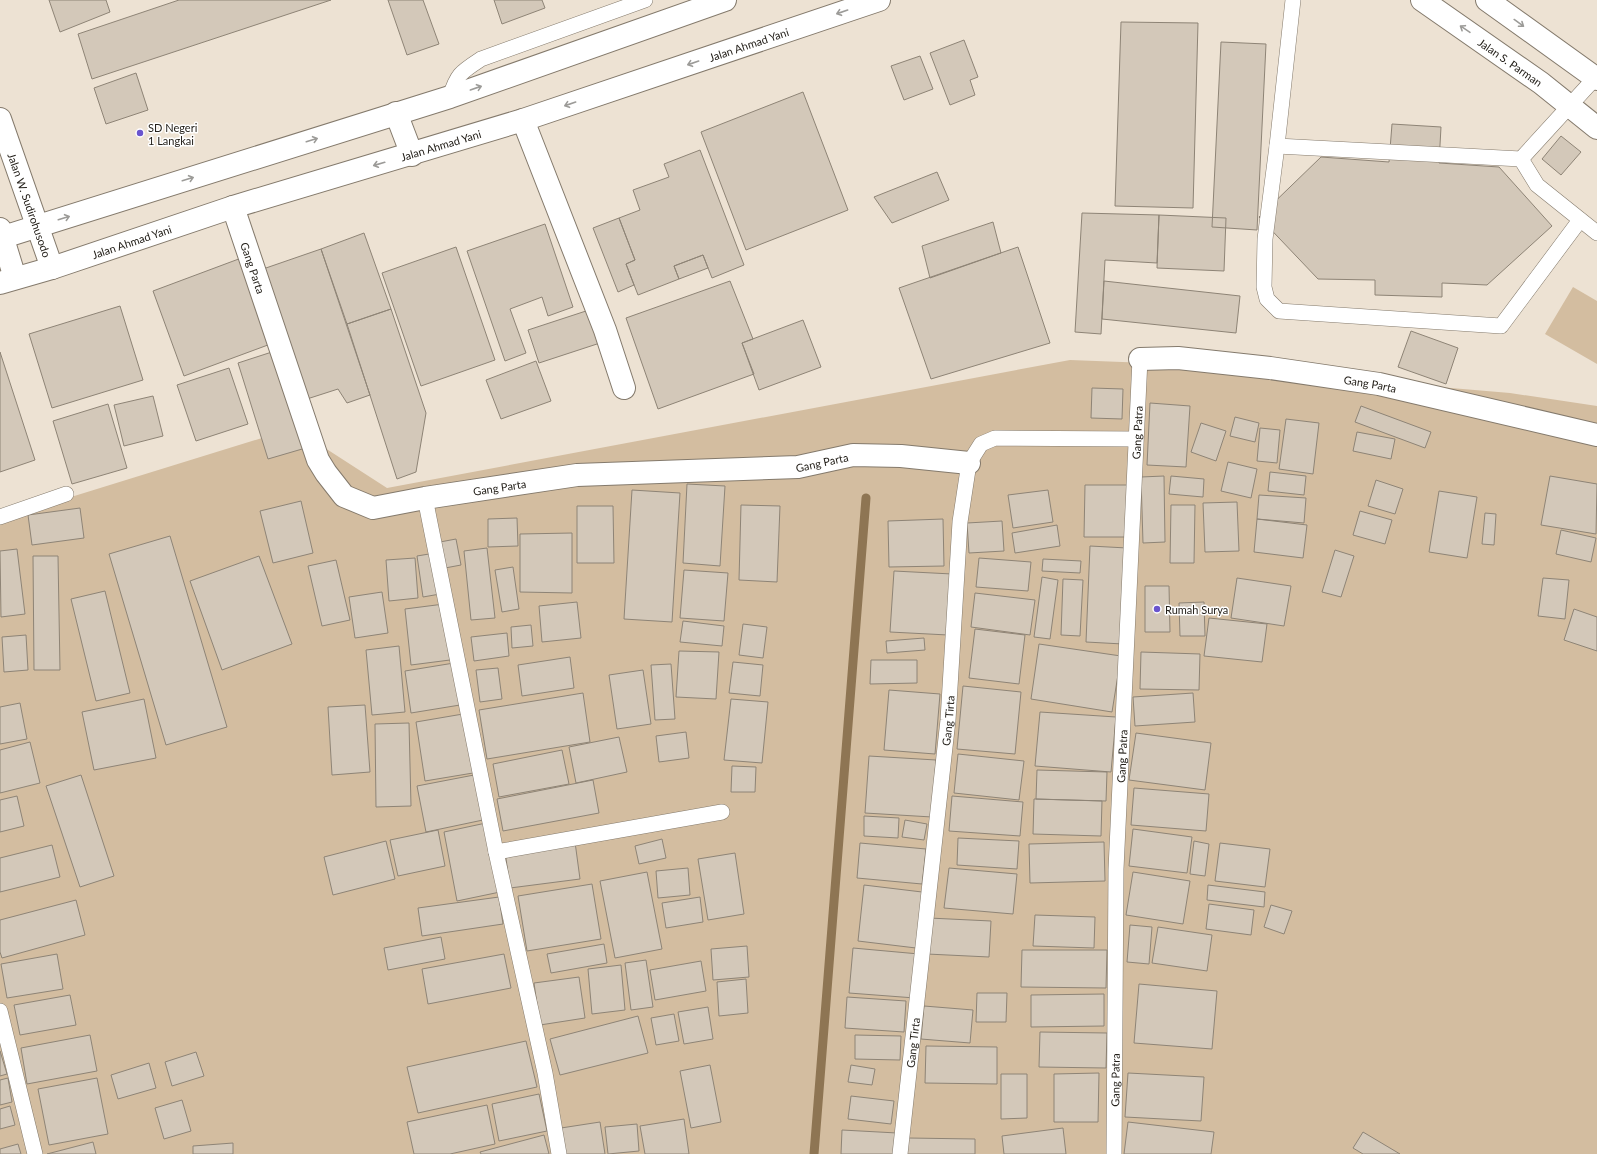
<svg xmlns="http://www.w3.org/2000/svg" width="1597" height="1154" font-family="Lato,sans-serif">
<rect width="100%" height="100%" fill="#ede2d3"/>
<path fill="#d3bda0" d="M1573,287L1597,301V364L1545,334Z
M1070,360L1333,370L1380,382L1510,393L1597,406V1154H0V519L294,428L387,488Z"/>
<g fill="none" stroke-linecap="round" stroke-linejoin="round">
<path stroke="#8e7553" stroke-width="9" d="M814,1154L866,498"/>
</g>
<path fill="#d3c8b9" stroke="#8e8476" d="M49,0H106L110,12L60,32Z
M179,0H331L92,79L78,34Z
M388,0H423L439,44L407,55Z
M494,0H542L545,8L502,24Z
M1121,22L1198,23L1193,208L1115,206Z
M964,40L978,77L970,80L975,95L950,105L930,53Z
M1221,42L1266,44L1257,230L1212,227Z
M920,56L933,89L904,100L891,66Z
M136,73L148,110L106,124L94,88Z
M803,92L848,210L746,250L701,132Z
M1392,124L1441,127L1439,163L1499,167L1552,226L1487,285L1442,283V297L1375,295V280L1318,279L1259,217L1321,157L1389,162Z
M1561,136L1581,152L1561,175L1542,159Z
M700,150L744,265L712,278L703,255L674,266L679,279L638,295L626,264L635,260L619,218L640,210L633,190L669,177L664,164Z
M937,172L949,200L892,223L874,197Z
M1082,213L1159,215L1157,263L1105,260L1101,334L1075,332Z
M1159,215L1226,218L1224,271L1157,268Z
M619,218L635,260L626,264L634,285L618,292L593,228Z
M993,222L1001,253L930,278L922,246Z
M545,224L573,307L548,316L542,297L510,309L526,353L505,361L467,251Z
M364,233L391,309L347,324L321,249Z
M456,247L495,360L421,386L382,273Z
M1018,247L1050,343L931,379L899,288Z
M321,249L370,395L347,403L338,389L307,399L263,269Z
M703,255L708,268L679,279L674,266Z
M244,257L276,342L184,376L153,291Z
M730,281L753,339L742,343L754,374L658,409L626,318Z
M1104,281L1240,296L1236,333L1102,319Z
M120,306L143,380L52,408L29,334Z
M391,309L426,413L416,472L397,479L347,324Z
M589,310L600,343L539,363L528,330Z
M803,320L821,367L759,390L742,343Z
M1411,331L1458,348L1446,384L1398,367Z
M278,350L309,447L268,459L238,363Z
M0,352L35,460L0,472Z
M536,361L551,401L501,419L486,380Z
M229,368L248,424L196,441L177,385Z
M1092,388L1123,389L1122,419L1091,418Z
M153,396L163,436L124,446L114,405Z
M1150,403L1190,406L1186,467L1147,465Z
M108,404L127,468L72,484L53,421Z
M1361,406L1431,432L1425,448L1355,422Z
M1235,417L1259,423L1255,442L1230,436Z
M1286,419L1319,423L1313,474L1279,469Z
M1201,423L1226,431L1216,461L1191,452Z
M1260,428L1280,430L1277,463L1257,461Z
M1357,432L1395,439L1391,459L1353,451Z
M1228,462L1257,469L1251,498L1221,491Z
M1270,472L1306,476L1304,495L1268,491Z
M1164,476L1165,542L1143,543L1141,477Z
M1171,476L1204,479L1203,497L1169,494Z
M1550,476L1597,484L1596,534L1541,525Z
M1376,480L1403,489L1395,514L1368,506Z
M687,484L725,486L720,566L683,563Z
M1085,485H1127V537H1084Z
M632,490L680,493L672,622L624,619Z
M1048,490L1053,522L1013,528L1008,495Z
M1439,491L1477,497L1467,558L1429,552Z
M1259,495L1306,498L1304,523L1257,519Z
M301,501L313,553L273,563L260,511Z
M1237,502L1239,551L1205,552L1203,503Z
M741,505L780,506L777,582L739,580Z
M1171,505H1195L1194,563H1170Z
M577,506H613L614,563H577Z
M80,508L84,538L32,545L28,515Z
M1360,511L1392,520L1385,544L1353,535Z
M1485,513L1496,514L1494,545L1482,544Z
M517,518L518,546L488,547V519Z
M943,519L944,566L889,567L888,521Z
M1257,519L1307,525L1303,558L1254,552Z
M1002,521L1004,551L969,553L967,523Z
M1057,525L1060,546L1015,553L1012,533Z
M1561,530L1596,538L1591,562L1556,554Z
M572,533V593L520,592V534Z
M170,536L227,727L166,745L109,554Z
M456,539L461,565L445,568L440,542Z
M1090,546L1127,548L1123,644L1086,642Z
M487,548L495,618L471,620L464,551Z
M17,549L25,614L1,617L0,551Z
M1335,550L1354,556L1341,597L1322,592Z
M435,553L440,594L423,597L417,556Z
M33,556H58L60,670H34Z
M259,556L292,644L222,670L190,581Z
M415,558L418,598L389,601L386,560Z
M979,558L1031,562L1028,591L976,587Z
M1043,559L1081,561L1080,573L1042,571Z
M336,560L350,620L322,626L308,566Z
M513,567L519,609L502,612L495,570Z
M684,570L728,573L724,621L680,618Z
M894,571L952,574L948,635L890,632Z
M1042,577L1058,580L1050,639L1034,637Z
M1237,578L1291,586L1284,626L1231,618Z
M1543,578L1569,580L1565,619L1538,616Z
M1063,579L1083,580L1080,636L1061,635Z
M1145,586H1169L1170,632H1145Z
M105,591L130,693L96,701L71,599Z
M382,592L388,633L355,638L349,597Z
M975,593L1035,600L1030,635L971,627Z
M577,602L581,638L542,642L539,606Z
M1204,602L1205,636H1180L1179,603Z
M444,604L450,660L411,665L405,609Z
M1574,609L1597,617V651L1564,640Z
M1209,618L1267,624L1262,662L1204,656Z
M683,621L724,626L722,646L680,642Z
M743,624L767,627L763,658L739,655Z
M531,625L533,646L512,648L511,627Z
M975,629L1025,635L1019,684L969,678Z
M507,633L509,656L474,661L471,637Z
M26,635L28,670L4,672L2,637Z
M924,638L925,650L887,653L886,641Z
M1039,644L1121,656L1112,712L1031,699Z
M399,646L405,712L372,715L366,650Z
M679,651L719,652L716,699L676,697Z
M1141,652L1200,654L1199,690L1140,689Z
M570,657L574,688L522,696L518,665Z
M871,660H917V683L870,684Z
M733,662L763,665L760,696L729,693Z
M454,663L460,705L411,713L405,671Z
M671,664L675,719L655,720L651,665Z
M498,668L502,699L480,702L476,670Z
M643,670L651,724L617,729L609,675Z
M963,686L1021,692L1015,754L957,749Z
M889,690L940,694L935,754L884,750Z
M583,693L590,742L487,759L479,710Z
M1193,693L1195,722L1135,726L1133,697Z
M144,699L156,758L94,770L82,712Z
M731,699L768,702L762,763L724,760Z
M20,703L27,739L0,744V707Z
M365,705L370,772L332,775L328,707Z
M1040,712L1116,717L1111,772L1035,766Z
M463,714L473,773L425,781L416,722Z
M409,723L411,806L376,807L375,724Z
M686,732L689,758L659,762L656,736Z
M1136,733L1211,743L1205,790L1129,780Z
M619,737L627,772L576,783L569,747Z
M30,742L40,783L0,793V750Z
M562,750L569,784L499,797L493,764Z
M958,754L1024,761L1019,800L954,793Z
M869,756L936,760L932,817L865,813Z
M732,766L756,767L755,792H731Z
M1037,770L1107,772L1106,801L1036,799Z
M81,775L114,876L80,887L46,786Z
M474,775L483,820L426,832L417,786Z
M593,780L599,813L503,831L497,799Z
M1134,788L1209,794L1206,831L1131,825Z
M17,796L24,826L0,832V800Z
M952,796L1023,802L1020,836L949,831Z
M1034,799L1102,801L1101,836L1033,834Z
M864,816L899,818L898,838L864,836Z
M905,820L927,824L924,840L902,837Z
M486,823L500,892L457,901L444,832Z
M1133,829L1192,837L1187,873L1129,866Z
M438,830L445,866L398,876L390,840Z
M958,838L1019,841L1017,869L957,865Z
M662,839L666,858L639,864L635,846Z
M386,841L395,879L333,895L324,857Z
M1194,841L1209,844L1205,876L1190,874Z
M575,842L580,879L510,888L505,851Z
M1104,842L1105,881L1030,883L1029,844Z
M860,843L926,849L922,884L857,878Z
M1220,843L1270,849L1265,887L1215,881Z
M52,845L60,877L0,892V858Z
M735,853L744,914L708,920L698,859Z
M688,868L690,895L658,898L656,871Z
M949,868L1017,874L1013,914L944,908Z
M647,872L662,949L615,958L600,881Z
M1133,872L1190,881L1183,924L1126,915Z
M592,884L601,939L527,951L518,896Z
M864,885L922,892L916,948L858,941Z
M1208,885L1265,892L1264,907L1207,900Z
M499,897L503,924L422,936L418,908Z
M700,897L703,922L666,928L662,903Z
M76,900L85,935L2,958L0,952V920Z
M1209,904L1254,910L1251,935L1206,929Z
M1271,905L1292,911L1284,934L1264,927Z
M1035,915L1095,917L1094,948L1033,946Z
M929,918L991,921L989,957L927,954Z
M1130,925L1152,927L1149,964L1127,962Z
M1158,927L1212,935L1207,971L1152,963Z
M441,937L445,959L388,970L384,948Z
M604,944L607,963L551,973L547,954Z
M747,946L749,977L713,980L711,949Z
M853,948L919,954L915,998L849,993Z
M1022,950H1107L1106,988L1021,987Z
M57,954L63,989L7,998L1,964Z
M504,954L511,988L428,1004L422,969Z
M646,960L653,1007L631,1010L625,963Z
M701,961L706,991L655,1000L650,970Z
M621,965L625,1010L592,1014L588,969Z
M579,977L585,1018L540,1025L534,983Z
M746,979L748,1013L719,1016L717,982Z
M1139,984L1217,991L1212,1049L1134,1043Z
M977,993H1007L1006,1022H976Z
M1104,994V1026L1031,1027V995Z
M70,995L76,1025L20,1035L14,1005Z
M847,997L906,1001L904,1032L845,1028Z
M924,1006L973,1010L970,1043L921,1039Z
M708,1007L713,1039L684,1044L678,1012Z
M674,1014L679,1041L656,1045L651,1018Z
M638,1016L648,1053L560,1075L550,1039Z
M1040,1032L1107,1033L1106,1068L1039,1067Z
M90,1035L97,1071L27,1084L21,1048Z
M855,1035L901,1036L900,1060L855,1059Z
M526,1041L537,1087L418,1113L407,1067Z
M926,1046L997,1047V1084L925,1083Z
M0,1051L7,1074L0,1076Z
M196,1052L204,1076L172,1086L165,1062Z
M149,1063L156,1088L118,1099L111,1075Z
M710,1065L721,1122L691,1128L680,1071Z
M851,1065L875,1069L872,1085L848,1082Z
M1099,1073L1098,1122H1054V1074Z
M1128,1073L1204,1077L1201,1121L1125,1117Z
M1001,1074H1027V1118L1001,1119Z
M8,1078L12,1102L0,1105V1080Z
M97,1078L108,1134L49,1145L38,1089Z
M539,1094L547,1131L499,1141L492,1104Z
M851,1096L894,1101L891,1124L848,1119Z
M182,1100L191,1131L164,1139L155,1108Z
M487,1105L495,1144L450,1154H414L407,1122Z
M10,1106L15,1125L0,1129V1109Z
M684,1119L689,1154H645L640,1126Z
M600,1122L605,1154H565L561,1128Z
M1128,1122L1214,1132L1211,1154H1124Z
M637,1124L639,1151L608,1154L605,1127Z
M1063,1128L1066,1154H1004L1002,1136Z
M842,1130L897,1133L895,1154H841Z
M1363,1132L1400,1154H1363L1353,1148Z
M544,1135L549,1154H481L480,1152Z
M908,1138L975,1139V1154H907Z
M93,1142L96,1154H47Z
M233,1143V1154H193V1146Z
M18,1144L21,1154H0V1149Z"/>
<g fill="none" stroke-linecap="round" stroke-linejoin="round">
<g stroke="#847a6c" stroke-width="16">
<g id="service">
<path d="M1293,0L1277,146L1521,159L1595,78"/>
<path d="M450,97C457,74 461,72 481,59L645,0"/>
<path d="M1277,146L1265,239L1264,287L1267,299L1279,311L1501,326L1580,220"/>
<path d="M1521,159L1537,185L1597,233"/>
<path d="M425,498L496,852L545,1073L559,1154"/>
<path d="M0,517L66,494"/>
<path d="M496,852L722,812"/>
<path d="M0,1011L35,1154"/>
<path id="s1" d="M900,1154L948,720L960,522L969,463L981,444L995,438L1135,439"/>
<path id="s2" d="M1114,1154L1116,869L1140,359"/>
</g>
</g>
<g stroke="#847a6c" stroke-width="24">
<g id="minor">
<path d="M523,120L605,330L624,388"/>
<path id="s3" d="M233,207L318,460L326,473L344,496L373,508L425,498L577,475L798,467L853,455L901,456L969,463"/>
<path id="s4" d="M1140,359L1178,358L1270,368L1379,384L1597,435"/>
</g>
</g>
<g stroke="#847a6c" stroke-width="24">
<g id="tertiary">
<path id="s5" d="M0,119L52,268"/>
<path d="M0,229L15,278"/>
</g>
</g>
<g stroke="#847a6c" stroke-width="24">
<g id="secondary">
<path id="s6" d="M1422,0L1541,83L1597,128"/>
<path d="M1487,0L1597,79"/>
<path d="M396,113L412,155"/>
<path d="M0,238L450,97L725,0"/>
<path id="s7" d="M0,283L52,268L233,207L523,120L879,0"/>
</g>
</g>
<use href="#service" stroke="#fff" stroke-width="15"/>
<use href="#minor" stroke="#fff" stroke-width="22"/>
<use href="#tertiary" stroke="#fff" stroke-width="22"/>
<use href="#secondary" stroke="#fff" stroke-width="22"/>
</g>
<defs><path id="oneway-shaft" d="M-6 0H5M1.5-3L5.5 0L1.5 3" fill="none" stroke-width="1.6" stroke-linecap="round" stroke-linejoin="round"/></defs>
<g stroke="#9c9b98">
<use href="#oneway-shaft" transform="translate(842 12) rotate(161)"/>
<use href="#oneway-shaft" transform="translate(1519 23) rotate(36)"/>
<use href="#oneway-shaft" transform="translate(1465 29) rotate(-146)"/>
<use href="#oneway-shaft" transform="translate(693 63) rotate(161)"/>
<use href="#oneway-shaft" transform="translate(476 88) rotate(-19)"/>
<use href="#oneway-shaft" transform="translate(570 104) rotate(161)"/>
<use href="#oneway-shaft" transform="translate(312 140) rotate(-17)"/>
<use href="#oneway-shaft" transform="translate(379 164) rotate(164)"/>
<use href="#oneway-shaft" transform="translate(188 179) rotate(-17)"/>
<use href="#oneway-shaft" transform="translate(64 218) rotate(-17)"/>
</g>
<g fill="#6954ce" stroke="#fff" stroke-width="1.5">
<circle cx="140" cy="133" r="4"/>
<circle cx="1157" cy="609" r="4"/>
</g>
<g text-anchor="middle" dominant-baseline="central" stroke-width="3" stroke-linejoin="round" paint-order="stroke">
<g font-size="11" fill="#24201a" stroke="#fff">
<text stroke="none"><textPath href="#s7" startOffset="786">Jalan Ahmad Yani</textPath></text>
<text stroke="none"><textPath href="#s6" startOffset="108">Jalan S. Parman</textPath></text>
<text stroke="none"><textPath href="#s7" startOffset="462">Jalan Ahmad Yani</textPath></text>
<text stroke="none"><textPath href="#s5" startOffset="91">Jalan W. Sudirohusodo</textPath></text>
<text stroke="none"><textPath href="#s7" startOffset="138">Jalan Ahmad Yani</textPath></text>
<text stroke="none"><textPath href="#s3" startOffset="64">Gang Parta</textPath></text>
<text stroke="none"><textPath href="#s4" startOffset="232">Gang Parta</textPath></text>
<text stroke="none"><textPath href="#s2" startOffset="722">Gang Patra</textPath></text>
<text stroke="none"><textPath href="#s3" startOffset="795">Gang Parta</textPath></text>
<text stroke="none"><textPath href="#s3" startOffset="471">Gang Parta</textPath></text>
<text stroke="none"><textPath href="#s1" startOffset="436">Gang Tirta</textPath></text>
<text stroke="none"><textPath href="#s2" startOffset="398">Gang Patra</textPath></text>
<text stroke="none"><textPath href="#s1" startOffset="112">Gang Tirta</textPath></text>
<text stroke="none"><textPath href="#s2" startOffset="74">Gang Patra</textPath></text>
</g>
<g font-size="11" fill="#24201a" stroke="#fff" text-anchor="start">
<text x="148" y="127">SD Negeri<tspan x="148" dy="13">1 Langkai</tspan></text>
<text x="1165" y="609">Rumah Surya</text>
</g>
</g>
</svg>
